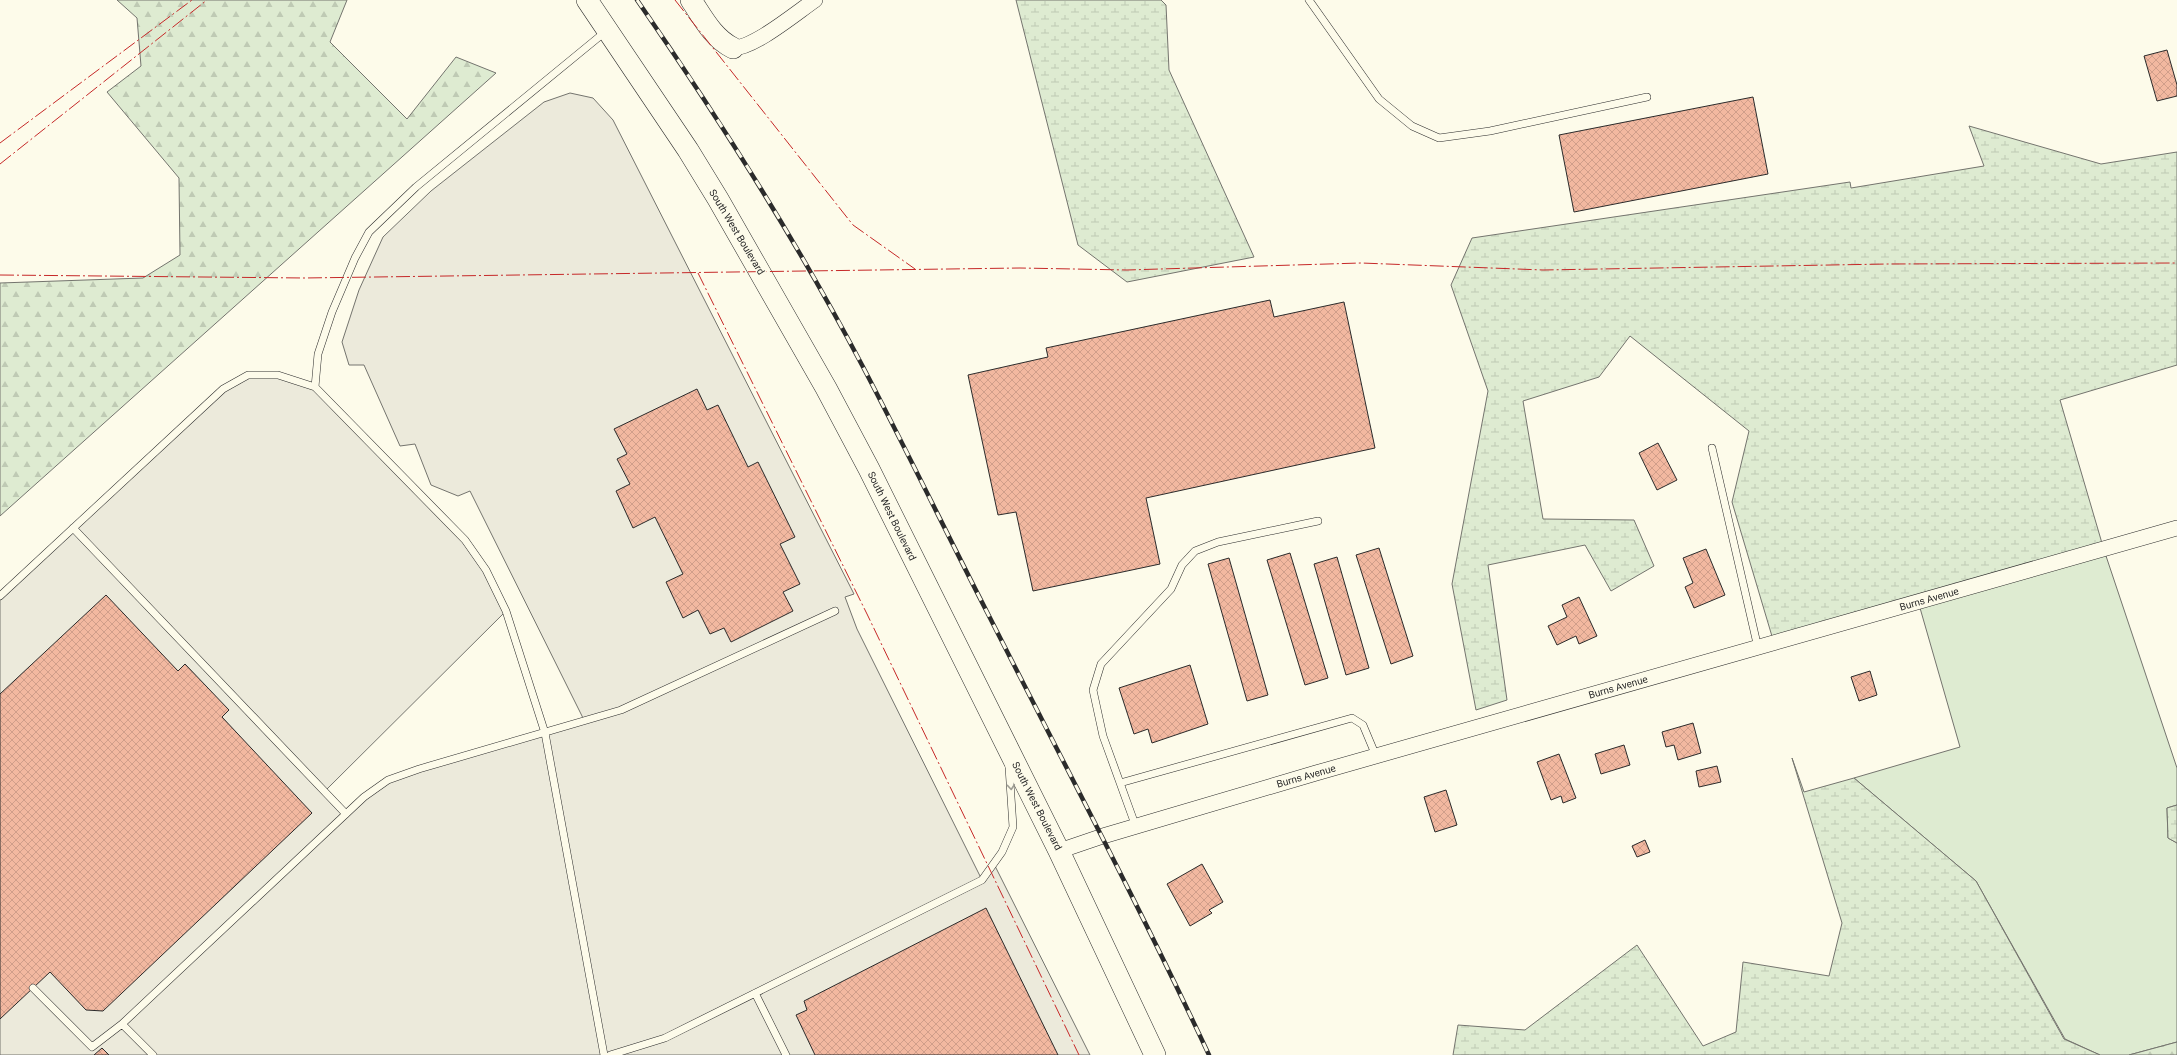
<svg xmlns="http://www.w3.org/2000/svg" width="2177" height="1055" font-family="Roboto,sans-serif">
<defs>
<pattern id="forest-firs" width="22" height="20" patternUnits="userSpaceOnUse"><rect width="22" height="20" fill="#deebd1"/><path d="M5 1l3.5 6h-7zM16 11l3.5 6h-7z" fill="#bfcab4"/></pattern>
<pattern id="wetland-marsh" width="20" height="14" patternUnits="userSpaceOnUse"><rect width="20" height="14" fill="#deebd1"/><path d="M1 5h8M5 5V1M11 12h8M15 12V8" fill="none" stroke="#bfcab4"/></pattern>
<pattern id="building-cross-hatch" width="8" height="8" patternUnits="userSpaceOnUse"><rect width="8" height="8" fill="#f2b8a0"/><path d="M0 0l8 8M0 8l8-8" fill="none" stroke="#d09e8a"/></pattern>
</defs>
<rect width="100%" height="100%" fill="#fdfbea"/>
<path fill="#deebd1" stroke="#74746e" d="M2104,550L2177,768V805L2167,808L2168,838L2177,843V1042L2129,1055H2100L2065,1039L1976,881L1854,778L1960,747L1918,601Z"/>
<path fill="url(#forest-firs)" stroke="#74746e" d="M117,0H347L330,42L407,119L456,57L496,73L0,516V283L143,278L180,255L179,178L107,92L141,66L137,18Z
M2177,1042V1055H2129Z"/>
<path fill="url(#wetland-marsh)" stroke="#74746e" d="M1016,0H1161L1166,5L1169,70L1254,257L1127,282L1078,245Z
M1969,126L2101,164L2177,152V365L2060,400L2104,550L1774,643L1732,502L1749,431L1630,336L1599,377L1523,401L1543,519L1634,520L1654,566L1611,591L1585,545L1488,565L1507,700L1476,710L1452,584L1488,391L1451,285L1472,238L1850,182L1851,188L1984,166Z
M1792,758L1804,792L1854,778L1976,881L2064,1039L2100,1055H1453L1458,1025L1525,1030L1637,945L1703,1046L1736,1032L1743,962L1829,976L1842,923Z
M2177,805V843L2168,838L2167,808Z"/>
<path fill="#eceadb" stroke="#74746e" d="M570,93L593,98L613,120L854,594L845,597L857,629L982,880L994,864L1090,1055H0V596L223,389L248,375H278L315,387L465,540L486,570L506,611L324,792L346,813L388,780L584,720L470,491L458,496L431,485L415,444L400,446L364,365H349L342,342L359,290L383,237L431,191L544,102Z"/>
<path fill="url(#building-cross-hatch)" stroke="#2b2b2b" d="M2167,50L2177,85V96L2157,101L2144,56Z
M1753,97L1768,174L1574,212L1559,135Z
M1270,300L1274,317L1344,302L1375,448L1146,498L1160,564L1033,591L1016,512L998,515L968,375L1048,357L1046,348Z
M697,389L707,410L718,405L748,467L758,462L795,537L780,544L800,584L783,592L793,611L731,642L724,628L710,634L698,610L683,618L666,582L683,574L655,517L633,528L616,491L630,484L617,459L627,454L614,429Z
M1658,443L1677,480L1657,490L1639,453Z
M1379,548L1413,656L1391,664L1356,555Z
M1706,549L1725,595L1694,608L1685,587L1693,583L1683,558Z
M1290,553L1328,678L1305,685L1267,560Z
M1337,557L1369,668L1346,675L1314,564Z
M1229,558L1268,695L1247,701L1208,564Z
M106,595L178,671L185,664L229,710L222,717L312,813L103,1011L86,1010L50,972L0,1019V694Z
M1579,597L1597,636L1579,644L1576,636L1557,645L1548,626L1567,617L1562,605Z
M1190,665L1208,724L1152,743L1148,729L1134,734L1119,688Z
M1870,671L1877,695L1859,701L1851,677Z
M1693,723L1701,753L1678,760L1674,745L1666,747L1662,732Z
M1624,745L1630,765L1601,774L1595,754Z
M1559,754L1576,798L1563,803L1561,796L1551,800L1537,762Z
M1717,766L1721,782L1699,787L1696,771Z
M1446,790L1457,825L1435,832L1424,797Z
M1645,840L1650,852L1637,857L1632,846Z
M1202,864L1223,902L1209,910L1212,913L1190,926L1167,884Z
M986,908L1058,1055H815L796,1015L807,1010L804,1001Z
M102,1048L109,1055H94Z"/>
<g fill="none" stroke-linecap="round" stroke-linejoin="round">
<g stroke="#2b2b2b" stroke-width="8">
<path id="lane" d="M1309,0L1379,99L1412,126L1439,138L1490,131L1647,97
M315,387L318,354L332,312L355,258L369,232L416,187L605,32
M1712,448L1758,648
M73,528L346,814
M0,596L223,389L248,375H278L315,387L465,540L486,570L506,611L545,733L604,1055
M1120,783L1352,718L1363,725L1376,756
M1136,827L1103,736L1093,690L1101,664L1171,589L1182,565L1195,551L1218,542L1318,521
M33,988L92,1047L122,1024
M755,993L786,1055
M153,1055L122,1024L364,797L388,780L419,769L621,710L835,611
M610,1055L665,1038L982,880L1002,852L1013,827L1009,767"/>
</g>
<g stroke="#2b2b2b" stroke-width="16">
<path id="street" d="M733,48C754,48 796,13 815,0
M1059,851L1103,836L1316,773L2177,528"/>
</g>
<g stroke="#2b2b2b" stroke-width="22">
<path id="secondary" d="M587,0L688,150L718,199L826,388L869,469L1059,851L1155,1055
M691,0C703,18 713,38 733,48"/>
</g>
<use href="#lane" stroke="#fdfbea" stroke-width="7"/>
<use href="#street" stroke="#fdfbea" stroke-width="15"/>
<use href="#secondary" stroke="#fdfbea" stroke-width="21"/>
<g stroke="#2b2b2b" stroke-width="4.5">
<path id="rail" d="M637,0C718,117 795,238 862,365C905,447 945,530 987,612C1062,760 1139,905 1209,1055"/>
</g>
<use href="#rail" stroke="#fdfbea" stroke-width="3" stroke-dasharray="9" stroke-linecap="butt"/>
<path stroke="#c62828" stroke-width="1" stroke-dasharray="14 3 2 3" stroke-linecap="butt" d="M675,0L853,225L915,269
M0,143L192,0
M0,164L207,0
M698,273L867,614L1079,1055
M0,275L304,278L1020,268L1127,270L1361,263L1543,270L1888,264L2177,263"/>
</g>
<defs><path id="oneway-chevron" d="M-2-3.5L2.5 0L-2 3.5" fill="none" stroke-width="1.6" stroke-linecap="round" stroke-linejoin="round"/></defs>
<use stroke="#9e9d94" href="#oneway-chevron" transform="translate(1011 787) rotate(85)"/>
<g text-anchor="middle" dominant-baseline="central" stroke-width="3" stroke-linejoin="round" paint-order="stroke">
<g font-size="10" fill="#2b2b2b" stroke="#fdfbea">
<text transform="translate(737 232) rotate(59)">South West Boulevard</text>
<text transform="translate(892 516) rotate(64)">South West Boulevard</text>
<text transform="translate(1929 599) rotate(-16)">Burns Avenue</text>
<text transform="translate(1618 687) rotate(-16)">Burns Avenue</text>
<text transform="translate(1306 776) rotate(-16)">Burns Avenue</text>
<text transform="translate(1037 806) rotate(63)">South West Boulevard</text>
</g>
</g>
</svg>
